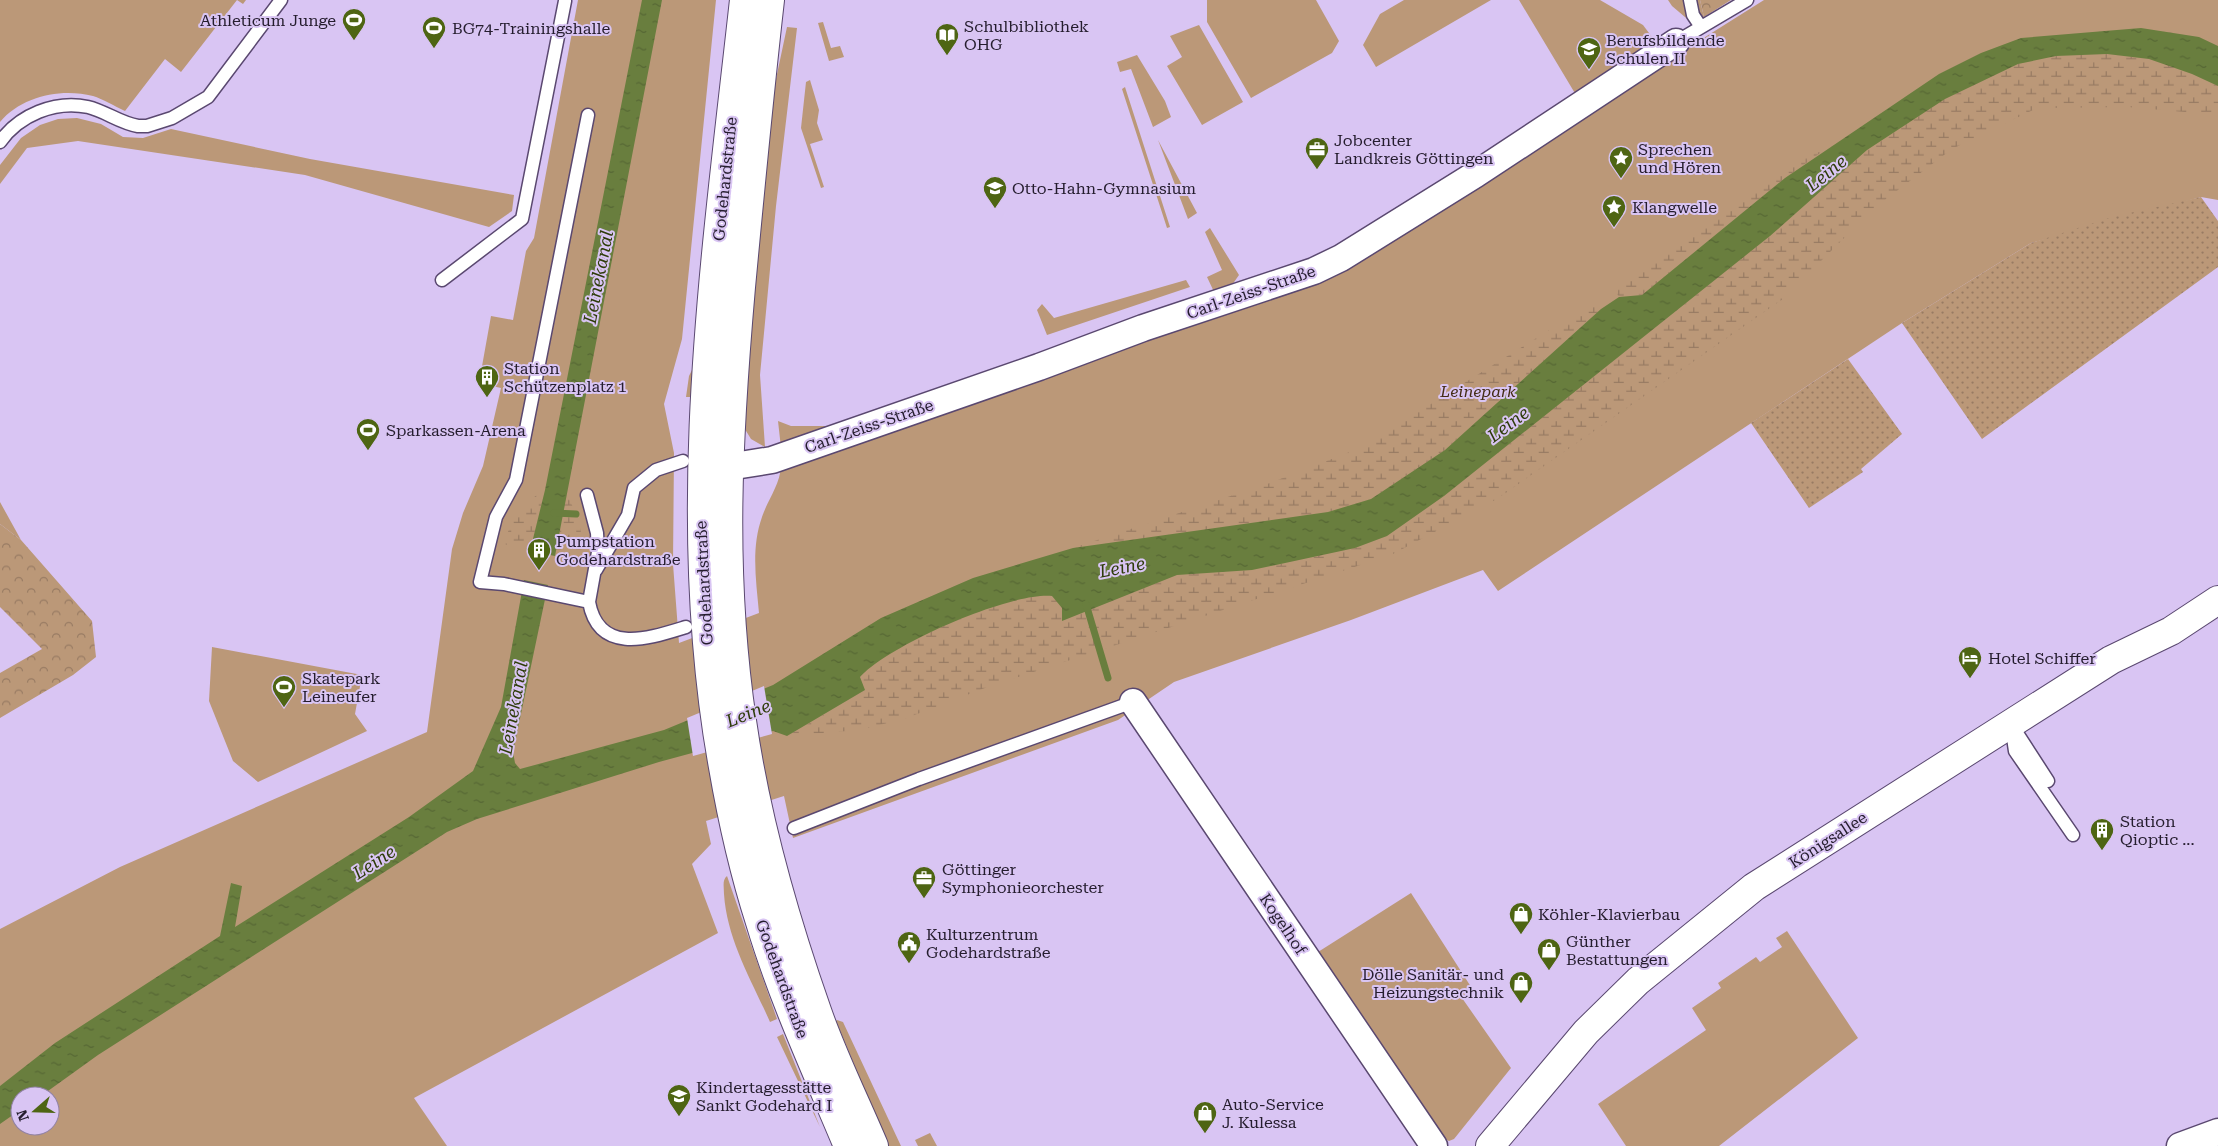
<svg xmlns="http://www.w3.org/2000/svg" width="2218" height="1146" font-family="'Roboto Serif',serif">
<defs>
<pattern id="forest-crowns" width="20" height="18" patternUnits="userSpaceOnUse" patternTransform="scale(1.25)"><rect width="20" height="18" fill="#bb9878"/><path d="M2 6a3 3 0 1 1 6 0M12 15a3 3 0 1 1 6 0" fill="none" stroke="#987b63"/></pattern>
<pattern id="wetland-marsh" width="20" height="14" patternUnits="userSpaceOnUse" patternTransform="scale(1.25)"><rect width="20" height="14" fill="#bb9878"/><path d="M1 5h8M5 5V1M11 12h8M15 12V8" fill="none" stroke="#987b63"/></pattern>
<pattern id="garden-dots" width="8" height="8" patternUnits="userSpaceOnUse" patternTransform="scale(1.25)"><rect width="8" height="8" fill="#bb9878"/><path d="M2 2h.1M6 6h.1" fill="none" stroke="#987b63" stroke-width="1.8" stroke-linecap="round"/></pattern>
<pattern id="water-ripples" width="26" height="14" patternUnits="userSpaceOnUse" patternTransform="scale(1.25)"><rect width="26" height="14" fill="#697e3e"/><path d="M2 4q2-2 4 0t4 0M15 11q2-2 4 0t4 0" fill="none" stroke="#566734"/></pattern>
</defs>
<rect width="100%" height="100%" fill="#d9c5f3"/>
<path fill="#bb9878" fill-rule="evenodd" d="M0,0H246L243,4L237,0L181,72L165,59L125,111C114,106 103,99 93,96C61,88 22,96 0,122Z
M578,0H716L682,339L664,404L674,453L673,564L679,643L759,613C756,580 751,548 762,517C768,499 780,485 781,466L1322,278L1764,0H2218V200L2201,197L2031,243L1902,323L1498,591L1483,570L1351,620L1174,682L1118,720L793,838L784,796L706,821L711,844L692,864L718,933L414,1098L447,1146H0V929L120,867L427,732L452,549L463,513L483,466L501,388L479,383L491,316L513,320L526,251L534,238ZM20,1096H50V1126H20Z
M1207,0H1316L1339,41L1332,53L1251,98L1207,22Z
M1404,0H1491L1376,67L1363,45L1380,14Z
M1519,0H1600L1643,25L1658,45L1576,95Z
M1668,0H1700L1704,17L1692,23L1672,6Z
M823,22L831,48L840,46L844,57L829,61L818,23Z
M1199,25L1243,102L1202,125L1167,66L1182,57L1170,36Z
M787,27L797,28L776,206L760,375L765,447L751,439L743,426L769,112Z
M1137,55L1165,101L1171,117L1153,127L1131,69L1120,72L1117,62Z
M810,80L819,110L817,123L823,140L810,144L824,187L821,188L801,128L806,82Z
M1125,87L1170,227L1167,228L1122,89Z
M77,118L101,124L123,137L143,138L171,129L310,159L514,195L512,211L489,227L305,175L78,141L27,148L0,184V165L21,138L40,125L58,119Z
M1158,140L1197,213L1188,219Z
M1210,228L1239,275L1232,285L1216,296L1207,277L1222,270L1205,232Z
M1186,280L1190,287L1047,335L1037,310L1042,304L1054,318Z
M697,360L694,397H686L689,376Z
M778,421L791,426H842L781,448Z
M0,502L21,540L0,524Z
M212,647L362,675L355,714L367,731L258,782L233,761L209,701Z
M727,876L777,1019L770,1022C752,981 727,940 724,894C724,887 722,880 727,876Z
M1411,893L1473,990L1462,998L1511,1068L1454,1139L1449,1141L1443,1138L1318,952Z
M1787,931L1858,1038L1719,1146H1626L1598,1104L1706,1030L1692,1008L1721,988L1718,983L1756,957L1760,962L1782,947L1776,938Z
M837,1020L843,1022L901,1146H888L836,1021Z
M783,1034L820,1127L777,1037Z
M930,1133L937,1146H918L915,1140Z"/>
<path fill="url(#forest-crowns)" d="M1700,0H1731L1704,17Z
M0,524L21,540L92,621L96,657L73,675L0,718V673L42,649L0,607Z"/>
<path fill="url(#wetland-marsh)" d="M2107,54L2149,59L2192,74L2218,86V115L2128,107L2037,108L1952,149L1873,209L1783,299L1497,499L1391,555L985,688L904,719L859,730L787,736L865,691L860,677C889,645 1009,592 1052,596L1063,608L1062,621L1177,575L1252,570L1355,548L1387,536L1444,496L1770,236L1867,150L1945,99L2018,64L2056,56Z
M1823,151L1785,178L1642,295L1619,297L1614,289L1798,158Z
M1596,301L1601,309L1445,450L1371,499L1328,512L1073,548L1270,483L1360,448Z
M545,490L530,551L504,544C511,519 522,503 545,490Z
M566,493C577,514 586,535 580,559L555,556Z"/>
<path fill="url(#garden-dots)" d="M2201,197L2218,221V267L1982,439L1902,323L2031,243L2112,217Z
M1848,359L1902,434L1861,469L1863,472L1809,508L1751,423Z"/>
<path fill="url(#water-ripples)" d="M642,0H662L555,556L530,551L545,490Z
M2141,28L2199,37L2218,46V86L2192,74L2149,59L2107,54L2056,56L2018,64L1945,99L1867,150L1770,236L1444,496L1387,536L1355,548L1252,570L1177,575L1062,621V608L1052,596C1009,592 889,645 860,677L865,690L787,736L773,731L659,762L477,819L447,832L98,1055L41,1096H20V1110L0,1124V1086L55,1043L220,936L231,883L242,886L235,927L409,817L473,771L501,707L524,580L548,585L513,752L515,763L520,769L664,730L773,685L881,618L973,578L1073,548L1328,512L1371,499L1445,450L1601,309L1619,297L1642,295L1785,178L1939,74L1981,53L2021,38Z"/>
<path fill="#d9c5f3" d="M764,686L772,734L693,756L687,718Z"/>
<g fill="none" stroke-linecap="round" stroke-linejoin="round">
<path stroke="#697e3e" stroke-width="7" d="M554,513L576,514
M1086,604L1108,678"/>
<g stroke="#5a4870" stroke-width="15">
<path id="service" d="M1690,0L1693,15L1701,27
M1676,42L1747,0
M588,115L516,480L496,517L480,582L504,584L589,602C599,656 650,638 686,627
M0,142C19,115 55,100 88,107C105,111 120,123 138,126H147L172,118L208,97L281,0
M442,280L522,219L565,1
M587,495L597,533L598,552L589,602
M596,570L628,515L634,488L656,470L683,461
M2011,724L2015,751L2073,835
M2015,730L2048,781
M794,828L919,779L1133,702"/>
</g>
<g stroke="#5a4870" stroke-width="29">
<path id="minor" d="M709,470L772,460L1039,367L1143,328L1314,271L1341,258L1476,174L1676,42
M1133,702L1434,1146
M2180,1146L2218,1132"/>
</g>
<g stroke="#5a4870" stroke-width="30">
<path id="tertiary" d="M744,0C716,254 677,513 723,767C732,819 744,872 760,922C783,999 817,1072 848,1146
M770,0C759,96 750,191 741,287C728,436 720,571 742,721C756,819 784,917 817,1011C833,1057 855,1101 874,1146
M1490,1146L1586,1032L1638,981L1754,887L2111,660L2171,631L2218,600"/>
</g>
<use href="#service" stroke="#fff" stroke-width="12"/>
<use href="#minor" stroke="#fff" stroke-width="26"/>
<use href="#tertiary" stroke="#fff" stroke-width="28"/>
</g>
<defs>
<g id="stadium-pin" transform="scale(1.25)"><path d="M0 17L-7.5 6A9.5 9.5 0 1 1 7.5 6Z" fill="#4e6513" stroke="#d9c5f3"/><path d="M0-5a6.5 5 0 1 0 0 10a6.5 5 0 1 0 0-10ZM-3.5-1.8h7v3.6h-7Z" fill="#fff"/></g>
<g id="library-pin" transform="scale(1.25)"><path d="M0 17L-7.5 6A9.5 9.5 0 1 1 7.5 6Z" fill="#4e6513" stroke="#d9c5f3"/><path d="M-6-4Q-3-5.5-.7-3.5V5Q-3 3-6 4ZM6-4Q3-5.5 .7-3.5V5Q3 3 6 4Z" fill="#fff"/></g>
<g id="school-pin" transform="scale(1.25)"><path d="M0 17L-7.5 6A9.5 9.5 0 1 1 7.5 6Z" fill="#4e6513" stroke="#d9c5f3"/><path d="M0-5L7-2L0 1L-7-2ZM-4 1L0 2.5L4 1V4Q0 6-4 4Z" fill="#fff"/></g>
<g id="office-pin" transform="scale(1.25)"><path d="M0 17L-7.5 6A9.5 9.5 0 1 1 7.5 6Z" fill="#4e6513" stroke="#d9c5f3"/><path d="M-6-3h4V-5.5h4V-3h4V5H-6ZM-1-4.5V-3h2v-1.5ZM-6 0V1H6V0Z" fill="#fff"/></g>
<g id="sight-pin" transform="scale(1.25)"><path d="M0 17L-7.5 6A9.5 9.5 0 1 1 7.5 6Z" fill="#4e6513" stroke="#d9c5f3"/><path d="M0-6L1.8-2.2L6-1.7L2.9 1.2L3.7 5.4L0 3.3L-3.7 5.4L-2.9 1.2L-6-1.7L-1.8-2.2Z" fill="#fff"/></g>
<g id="building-pin" transform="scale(1.25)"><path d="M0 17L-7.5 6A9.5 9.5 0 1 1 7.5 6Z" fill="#4e6513" stroke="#d9c5f3"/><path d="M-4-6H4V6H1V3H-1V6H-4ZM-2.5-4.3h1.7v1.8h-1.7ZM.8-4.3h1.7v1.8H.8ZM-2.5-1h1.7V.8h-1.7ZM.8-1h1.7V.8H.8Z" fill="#fff"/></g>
<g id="hotel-pin" transform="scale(1.25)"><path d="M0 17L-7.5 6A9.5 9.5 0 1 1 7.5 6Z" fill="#4e6513" stroke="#d9c5f3"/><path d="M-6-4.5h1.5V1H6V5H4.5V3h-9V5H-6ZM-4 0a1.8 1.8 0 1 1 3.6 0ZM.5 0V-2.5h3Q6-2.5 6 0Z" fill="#fff"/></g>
<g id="shop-pin" transform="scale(1.25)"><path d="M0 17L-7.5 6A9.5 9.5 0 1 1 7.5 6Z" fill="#4e6513" stroke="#d9c5f3"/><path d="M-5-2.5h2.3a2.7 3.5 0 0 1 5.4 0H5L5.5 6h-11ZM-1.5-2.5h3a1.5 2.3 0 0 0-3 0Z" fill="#fff"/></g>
<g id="civic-pin" transform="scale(1.25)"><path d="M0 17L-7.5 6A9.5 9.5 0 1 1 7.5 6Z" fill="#4e6513" stroke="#d9c5f3"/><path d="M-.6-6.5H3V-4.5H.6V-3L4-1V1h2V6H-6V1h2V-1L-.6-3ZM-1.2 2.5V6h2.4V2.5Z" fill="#fff"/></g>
</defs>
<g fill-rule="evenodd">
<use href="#stadium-pin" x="354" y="20"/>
<use href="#stadium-pin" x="434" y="28"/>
<use href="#library-pin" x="947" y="35"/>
<use href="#school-pin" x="1589" y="49"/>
<use href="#office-pin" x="1317" y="149"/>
<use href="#sight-pin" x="1621" y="158"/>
<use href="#school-pin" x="995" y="188"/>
<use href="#sight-pin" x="1614" y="207"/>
<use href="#building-pin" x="487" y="377"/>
<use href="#stadium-pin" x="368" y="430"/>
<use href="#building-pin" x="539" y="550"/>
<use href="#hotel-pin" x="1970" y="658"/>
<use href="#stadium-pin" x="284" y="687"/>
<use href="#building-pin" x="2102" y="830"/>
<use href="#office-pin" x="924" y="878"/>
<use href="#shop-pin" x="1521" y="914"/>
<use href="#civic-pin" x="909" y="943"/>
<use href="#shop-pin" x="1549" y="950"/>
<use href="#shop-pin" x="1521" y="983"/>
<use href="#school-pin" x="679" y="1096"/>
<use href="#shop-pin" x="1205" y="1113"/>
</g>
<g text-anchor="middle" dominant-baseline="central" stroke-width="4" stroke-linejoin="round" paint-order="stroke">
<g font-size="16" fill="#251d2e" stroke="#d9c5f3" text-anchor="start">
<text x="336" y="20" text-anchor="end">Athleticum Junge</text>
<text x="964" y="26">Schulbibliothek<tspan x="964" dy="18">OHG</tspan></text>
<text x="452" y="28">BG74-Trainingshalle</text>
<text x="1606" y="40">Berufsbildende<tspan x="1606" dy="18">Schulen II</tspan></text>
<text x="1334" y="140">Jobcenter<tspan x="1334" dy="18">Landkreis Göttingen</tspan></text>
<text x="1638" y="149">Sprechen<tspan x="1638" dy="18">und Hören</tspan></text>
<text x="1012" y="188">Otto-Hahn-Gymnasium</text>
<text x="1632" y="207">Klangwelle</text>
<text x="504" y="368">Station<tspan x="504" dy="18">Schützenplatz 1</tspan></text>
<text x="386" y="430">Sparkassen-Arena</text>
<text x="556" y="541">Pumpstation<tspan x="556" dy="18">Godehardstraße</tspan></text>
<text x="1988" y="658">Hotel Schiffer</text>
<text x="302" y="678">Skatepark<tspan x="302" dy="18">Leineufer</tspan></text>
<text x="2120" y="821">Station<tspan x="2120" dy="18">Qioptic ...</tspan></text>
<text x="942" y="869">Göttinger<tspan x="942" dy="18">Symphonieorchester</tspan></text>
<text x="1538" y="914">Köhler-Klavierbau</text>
<text x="926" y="934">Kulturzentrum<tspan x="926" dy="18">Godehardstraße</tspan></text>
<text x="1566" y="941">Günther<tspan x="1566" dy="18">Bestattungen</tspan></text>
<text x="1504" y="974" text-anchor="end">Dölle Sanitär- und<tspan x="1504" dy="18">Heizungstechnik</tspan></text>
<text x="696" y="1087">Kindertagesstätte<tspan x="696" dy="18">Sankt Godehard I</tspan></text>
<text x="1222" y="1104">Auto-Service<tspan x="1222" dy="18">J. Kulessa</tspan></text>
</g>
<g font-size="16" fill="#251d2e" stroke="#d9c5f3">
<text transform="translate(725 179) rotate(-84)">Godehardstraße</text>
<text transform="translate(1251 292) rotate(-19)">Carl-Zeiss-Straße</text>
<text transform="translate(869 426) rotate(-19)">Carl-Zeiss-Straße</text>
<text transform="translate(704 583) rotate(-93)">Godehardstraße</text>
<text transform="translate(1828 840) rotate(-33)">Königsallee</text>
<text transform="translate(1283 924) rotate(56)">Kogelhof</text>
<text transform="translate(782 979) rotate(70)">Godehardstraße</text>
</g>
<g font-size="16" font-style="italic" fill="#432c14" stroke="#d9c5f3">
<text x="1478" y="391">Leinepark</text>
</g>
<g font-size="18" font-style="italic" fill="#2e3c0a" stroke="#d9c5f3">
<text transform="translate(1826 173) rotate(-39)">Leine</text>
<text transform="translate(598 277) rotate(-79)">Leinekanal</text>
<text transform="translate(1508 424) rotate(-37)">Leine</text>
<text transform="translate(1122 567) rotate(-11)">Leine</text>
<text transform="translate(513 708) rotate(-80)">Leinekanal</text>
<text transform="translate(748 713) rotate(-22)">Leine</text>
<text transform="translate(374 862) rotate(-33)">Leine</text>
</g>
</g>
<g transform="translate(35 1111) rotate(250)"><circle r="24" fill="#d9c5f3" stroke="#9182a4"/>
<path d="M0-4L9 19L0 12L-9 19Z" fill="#4e6513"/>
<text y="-8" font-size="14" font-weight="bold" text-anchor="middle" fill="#251d2e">N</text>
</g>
</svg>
